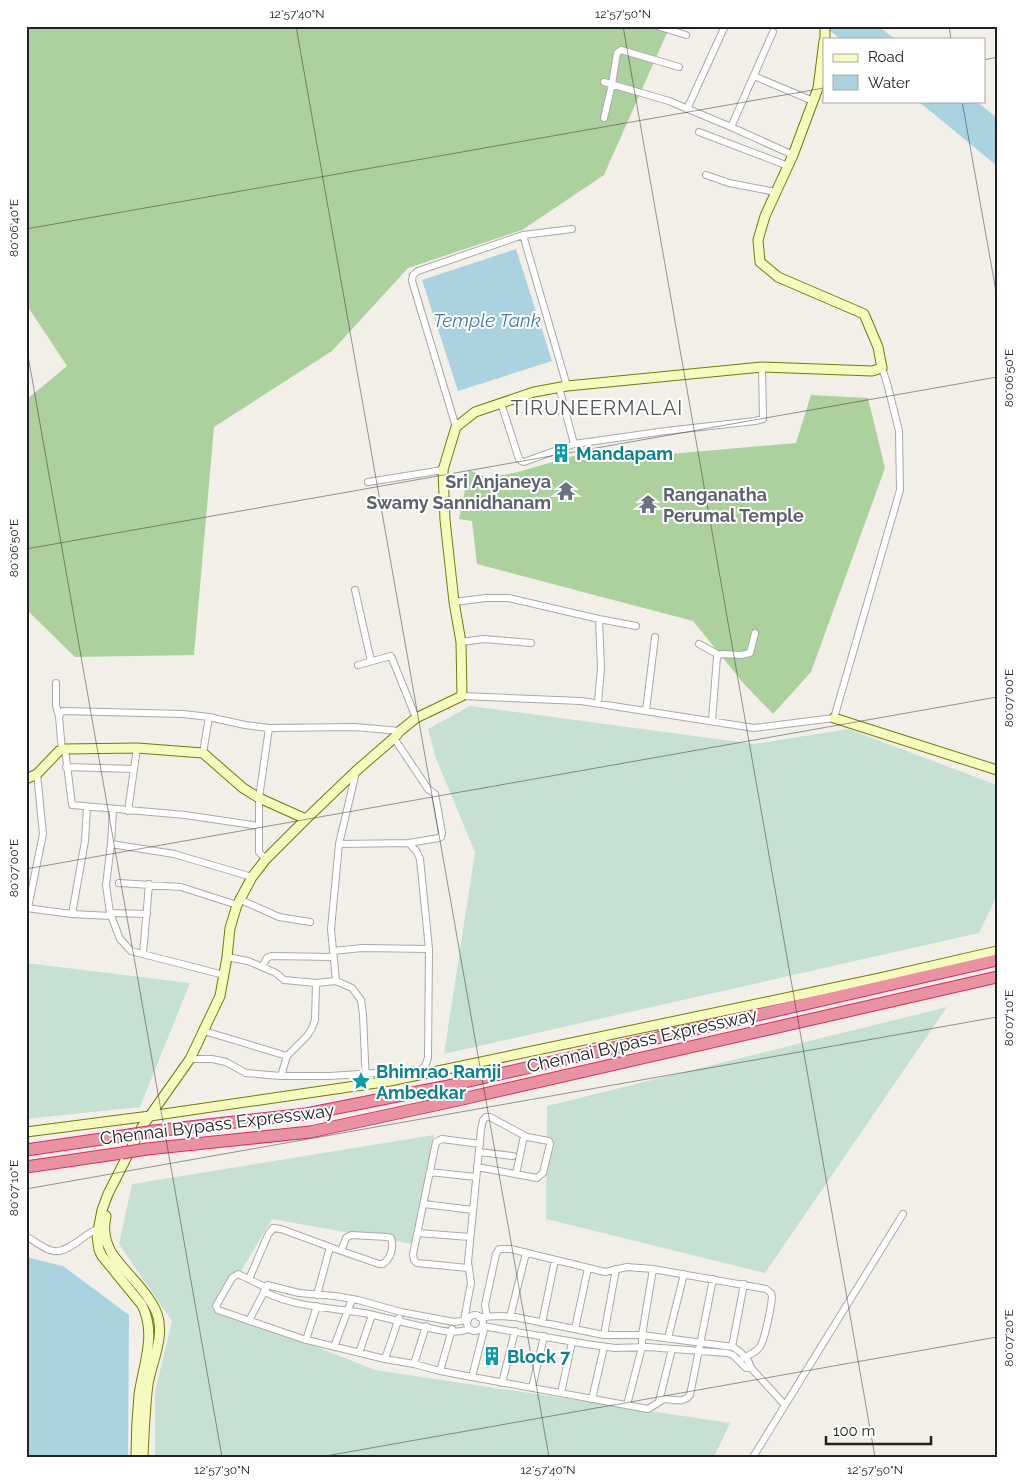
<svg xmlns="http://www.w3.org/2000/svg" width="1023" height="1483" font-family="Raleway,sans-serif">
<rect width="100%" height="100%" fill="#f2efe9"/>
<path fill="#add19e" d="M26,26H670L604,175L522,230L408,268L332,351L214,427L194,655L75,657L26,609V400L67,366L26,304Z
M811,395L868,398L885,468L811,672L773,714L744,684L693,621L477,564L472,521L459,519L469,470L488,478L518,472L577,455L596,462L635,457L796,443Z"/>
<path fill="#c6e0d4" d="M470,706L754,744L848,729L997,785V895L979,933L444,1054L475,852L435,756L428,729Z
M26,963L190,983L140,1107L26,1119Z
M947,1007L765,1273L546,1219L547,1106Z
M434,1135L412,1244L272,1219L219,1308L375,1370L730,1423L714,1457H155V1392L172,1321L119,1244L132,1184Z"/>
<path fill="#aad3df" d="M825,26H878L895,39H840Z
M918,101H976L997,118V166Z
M516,249L552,361L458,391L422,280Z
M26,1257L63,1266L129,1315L128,1457H26Z"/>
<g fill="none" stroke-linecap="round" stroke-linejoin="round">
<g stroke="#a9a9a9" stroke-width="8">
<path id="street" d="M657,26L686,35
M754,76L813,101
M604,82L669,101L731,127L793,155
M687,109L725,26
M604,118L612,84L617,53L621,50L679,67
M731,127L773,32
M699,132L788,166
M706,175L729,183L776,192
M523,235L567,386
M559,387L574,444
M501,403L519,459L521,461L524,462L574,444L666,431L755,421L763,419L762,367
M456,427L412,281L413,275L418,271L523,235L572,229
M368,482L443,470
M355,590L371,661
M454,602L486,598H508L599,619L636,626
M461,642L484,639L531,643
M699,644L719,655
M358,665L391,656L416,718
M56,683V705L59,717
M462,696L581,701L754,728L834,718L900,490L899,431L887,383L882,368
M598,703L601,668L599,619
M646,711L655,637
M712,721L717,657L719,655L722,654L741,655L750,653L755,633
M65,749L72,805L185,815L259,826
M62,750L59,717L61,713L63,711L183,714L209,717L245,725L269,728L355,727L400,731
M203,753L209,717
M66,767L134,769
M128,811L137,748
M111,844L174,854L252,877
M339,844L409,843L439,838L441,837L442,833L435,794L428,789L394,738
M266,859L259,852V798L269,728
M119,883L181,887L237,905
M241,900L279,917L310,922
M26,908L72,914L111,916
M28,908L43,834L37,774
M110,913L106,885L111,844L113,809
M72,914L85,841L87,807
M147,914L110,913L120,939L131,951L224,975
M333,951L362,948L429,949
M143,954L149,884
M227,957L248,961L276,973L284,980L316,983L336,981L352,988L361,1000L363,1015L366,1084
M262,967L267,958L271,956L333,957
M336,981L331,929L339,844L356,772
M204,1031L287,1056
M190,1059H212L226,1062L246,1073L281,1076H330L420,1070L425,1066L428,1058L429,949L420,859L417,852L409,843
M281,1076L287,1056L307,1036L312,1028L315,1020L316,983
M479,1152L513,1156
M430,1172L476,1177
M516,1174L524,1136
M424,1204L473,1210
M418,1233L470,1237
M26,1236C54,1254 56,1258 84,1237C90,1233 94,1229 101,1229
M468,1268L417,1263L414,1260L413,1254L436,1142L442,1139L480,1144
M249,1279L268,1235L273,1228L281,1229L330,1247
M265,1287L238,1274L232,1278L216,1306L218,1310L303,1339L385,1359L414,1364L440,1371L472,1377L648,1409L664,1399C674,1399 683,1404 690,1395L713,1279
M317,1295L330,1247L379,1264H383C391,1258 394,1248 391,1238L387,1237L351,1235L346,1238L341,1251
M467 1323a8 8 0 1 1 16 0a8 8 0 1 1-16 0Z
M479,1317L501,1316L515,1317L604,1335H642L733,1347C741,1352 749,1358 751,1368L785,1405
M487,1317L485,1305L496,1254L499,1249H511L605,1272L627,1267L653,1269L766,1289L771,1293L772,1297C771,1307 765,1341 759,1348C754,1354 745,1356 739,1361
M510,1317L526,1253
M464,1320L471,1283L468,1262L481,1130L483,1120L486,1117H490L527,1137L549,1141L550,1144L543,1173L537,1178L477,1167
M468,1320L454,1322L401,1312L358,1300L335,1296L299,1293L267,1285L265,1287L267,1293C295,1307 333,1308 364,1313C393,1319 422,1328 451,1332C457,1332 464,1331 470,1329
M249,1321L265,1290
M542,1323L555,1260
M482,1326L586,1344L615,1348L647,1347L727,1353L733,1355L746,1368H751
M575,1329L588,1268
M604,1335L616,1269
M668,1338L684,1274
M306,1340L317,1306
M334,1347L352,1299
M732,1347L744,1284
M359,1353L372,1315
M385,1359L399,1318
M414,1364L426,1326
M440,1371L452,1329
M472,1377L485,1326
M502,1383L515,1331
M532,1388L544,1336
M561,1393L572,1342
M592,1399L604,1347
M659,1401L672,1349
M627,1405L642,1347V1335L653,1269
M753,1457L903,1214"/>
</g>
<g stroke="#707d05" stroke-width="11">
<path id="secondary" d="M825,39V26
M834,718L997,770
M26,779L37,774L59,751L65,749L137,748L203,753L243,788L259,798L306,819
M26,1132L150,1116L390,1081L880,978L997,951
M106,1216C103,1230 105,1240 111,1252C124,1272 145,1288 155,1309C167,1333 152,1361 148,1384C145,1408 144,1433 143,1457
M136,1457C136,1436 137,1416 139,1395C143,1365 157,1335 142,1305L102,1256L99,1250L97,1236L102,1210L108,1194L142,1127L190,1059L220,996L227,957L230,928L237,905L252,877L266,859L306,819L356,771L394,738L400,731L416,718L462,696L461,642L454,602L445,520L443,470L456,427L475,412L534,392L567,386L762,367L872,371L882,368L878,347L864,314L778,277L760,262L758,240L765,216L793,155L818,88L824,41"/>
</g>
<g stroke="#dc2a67" stroke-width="13">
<path id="highway" d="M154,1131L306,1114L443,1087L997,960
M147,1149L310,1132L458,1100L997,977
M26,1150L129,1135
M26,1167L122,1153"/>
</g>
<use href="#street" stroke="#fff" stroke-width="6"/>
<use href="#secondary" stroke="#f7fabf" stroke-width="9"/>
<use href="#highway" stroke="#e892a2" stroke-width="11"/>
<g stroke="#dc2a67" stroke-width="13" stroke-linecap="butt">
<path id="highway-bridge" d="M129,1135L154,1131
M122,1153L147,1149"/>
</g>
<use href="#highway-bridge" stroke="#e892a2" stroke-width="11"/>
</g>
<path fill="none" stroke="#222" stroke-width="1" stroke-opacity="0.45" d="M296,26L549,1457M623,26L875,1457M949,26L951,39M984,60L997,57M962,101L997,297M26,229L824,88M26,344L222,1457M26,549L997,377M26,869L997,697M26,1189L997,1017M320,1457L997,1337"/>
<defs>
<g id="building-bare" transform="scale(1.5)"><path d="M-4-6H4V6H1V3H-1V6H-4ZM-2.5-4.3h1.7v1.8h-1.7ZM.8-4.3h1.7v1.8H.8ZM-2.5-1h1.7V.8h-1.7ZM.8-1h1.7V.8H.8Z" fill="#0f9aa8" stroke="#fff" stroke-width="2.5" paint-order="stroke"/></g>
<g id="temple-bare" transform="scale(1.5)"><path d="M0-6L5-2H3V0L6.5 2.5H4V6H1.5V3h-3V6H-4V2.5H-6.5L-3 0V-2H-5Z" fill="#6b7280" stroke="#fff" stroke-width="2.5" paint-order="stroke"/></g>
<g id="sight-bare" transform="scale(1.5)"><path d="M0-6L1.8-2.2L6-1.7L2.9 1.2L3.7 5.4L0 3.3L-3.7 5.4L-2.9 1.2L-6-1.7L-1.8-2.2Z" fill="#0f9aa8" stroke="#fff" stroke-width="2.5" paint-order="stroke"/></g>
</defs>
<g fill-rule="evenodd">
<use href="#building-bare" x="561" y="453"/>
<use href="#temple-bare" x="566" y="491"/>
<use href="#temple-bare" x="648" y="504"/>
<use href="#sight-bare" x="361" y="1081"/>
<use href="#building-bare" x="492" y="1356"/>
</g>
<g text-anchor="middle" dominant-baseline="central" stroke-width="4" stroke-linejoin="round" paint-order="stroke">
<g font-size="18" font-weight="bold" fill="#0d838f" stroke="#fff" text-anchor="start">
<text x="576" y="453">Mandapam</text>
<text x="376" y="1071">Bhimrao Ramji<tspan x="376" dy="21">Ambedkar</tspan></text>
<text x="507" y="1356">Block 7</text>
</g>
<g font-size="18" font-weight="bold" fill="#5b616d" stroke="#fff" text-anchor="end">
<text x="551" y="481">Sri Anjaneya<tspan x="551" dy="21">Swamy Sannidhanam</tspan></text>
<text x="663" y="494" text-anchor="start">Ranganatha<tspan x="663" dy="21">Perumal Temple</tspan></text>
</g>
<g font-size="18" fill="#222" stroke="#fff">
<text transform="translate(642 1040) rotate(-13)">Chennai Bypass Expressway</text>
<text transform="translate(217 1124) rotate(-7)">Chennai Bypass Expressway</text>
</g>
<g font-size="19" font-style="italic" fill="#4a7aab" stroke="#fff">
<text x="487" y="320">Temple Tank</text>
</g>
<g font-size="20" letter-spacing="1" fill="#555" stroke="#fff">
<text x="597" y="408">TIRUNEERMALAI</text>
</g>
</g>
<rect width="1023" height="1483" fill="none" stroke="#ffffff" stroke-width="55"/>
<rect x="823" y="38" width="162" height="65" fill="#ffffff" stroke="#a7a7a7"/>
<rect x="833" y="54" width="25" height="8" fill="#f7fabf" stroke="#a7a7a7"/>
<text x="868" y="62" font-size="15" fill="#222222">Road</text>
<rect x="833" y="75" width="25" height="15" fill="#aad3df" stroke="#a7a7a7"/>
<text x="868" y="88" font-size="15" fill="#222222">Water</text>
<path d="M826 1436v8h105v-8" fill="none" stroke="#222222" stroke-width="2.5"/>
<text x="833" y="1436" font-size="15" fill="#222222" stroke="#ffffff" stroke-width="4" paint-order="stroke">100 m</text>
<rect x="28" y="28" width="968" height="1428" fill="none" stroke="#222" stroke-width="2"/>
<g font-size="12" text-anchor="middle" fill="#222">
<text x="297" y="18">12°57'40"N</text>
<text x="623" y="18">12°57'50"N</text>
<text transform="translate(14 228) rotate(-90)" y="4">80°06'40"E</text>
<text transform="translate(1009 378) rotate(-90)" y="4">80°06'50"E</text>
<text transform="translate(14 548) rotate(-90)" y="4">80°06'50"E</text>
<text transform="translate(1009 698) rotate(-90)" y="4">80°07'00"E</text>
<text transform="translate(14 868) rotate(-90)" y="4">80°07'00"E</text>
<text transform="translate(1009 1018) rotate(-90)" y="4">80°07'10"E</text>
<text transform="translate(14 1188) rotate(-90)" y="4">80°07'10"E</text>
<text transform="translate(1009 1338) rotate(-90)" y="4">80°07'20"E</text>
<text x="222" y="1474">12°57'30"N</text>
<text x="548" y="1474">12°57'40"N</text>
<text x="875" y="1474">12°57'50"N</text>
</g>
</svg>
